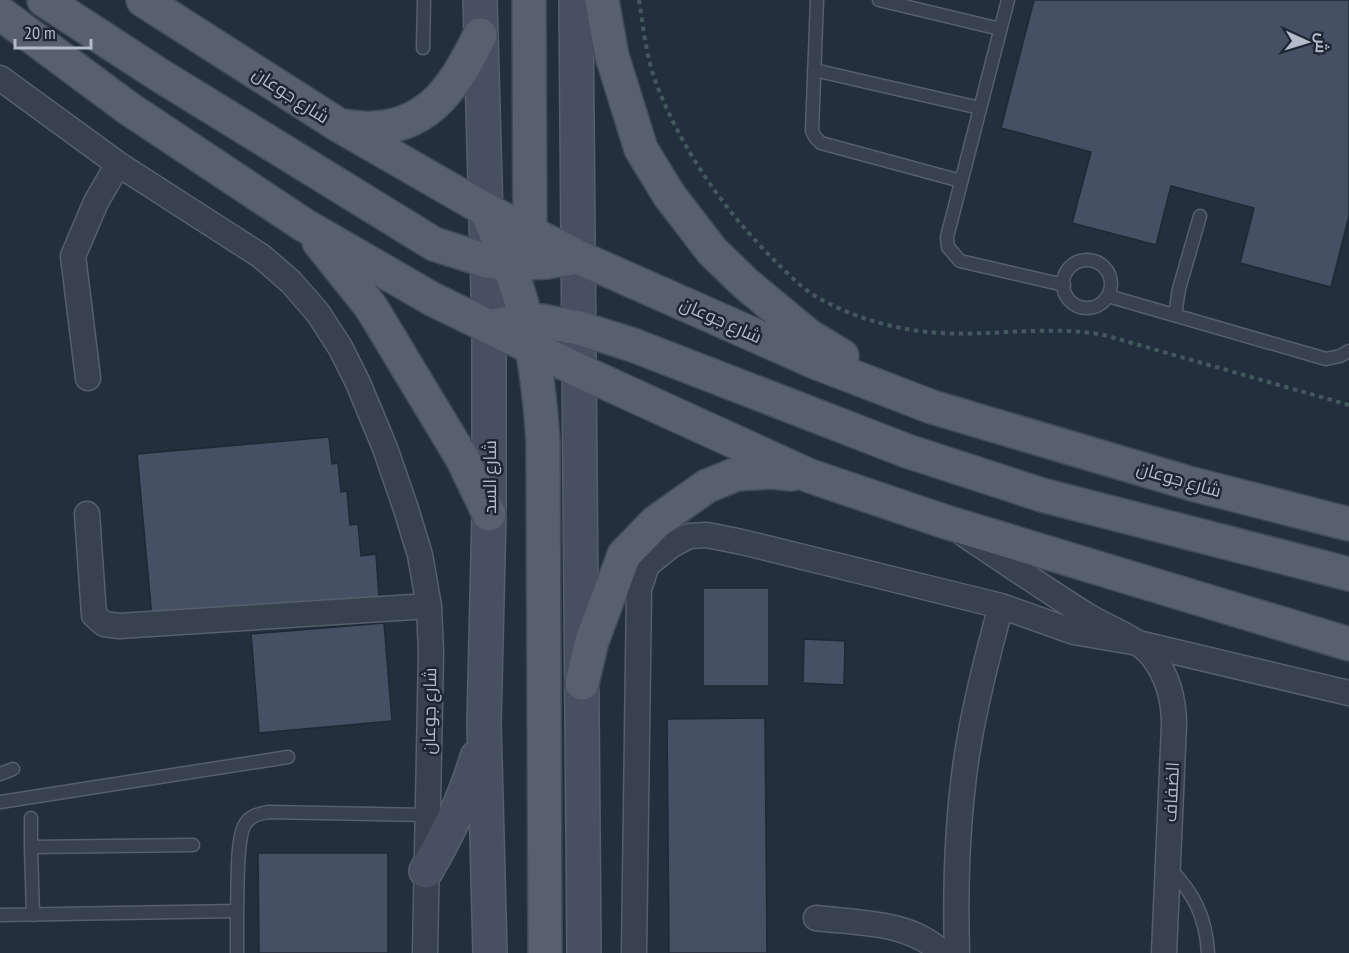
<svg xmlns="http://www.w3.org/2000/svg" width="1349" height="953" font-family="'PT Sans Narrow',Cairo,sans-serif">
<rect width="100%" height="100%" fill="#242f3e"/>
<path fill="#455162" stroke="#1f2835" stroke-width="1.5" d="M1034,0H1349V216L1331,287L1240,263L1254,208L1171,186L1156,245L1072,223L1091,152L1001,128Z
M329,437L332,464L338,463L341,492L347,491L350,525L358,524L361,556L376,554L379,597L152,618L137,454Z
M703,588H769V686H703Z
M384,623L392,721L259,733L251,634Z
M804,639L845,641L844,685L803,683Z
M765,718L767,953H669L667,719Z
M258,853H388V953H259Z"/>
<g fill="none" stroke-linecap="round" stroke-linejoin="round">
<g stroke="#565f6c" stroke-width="15">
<path id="service" d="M817,0L812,131L815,137L821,143L961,181
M879,0L1000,29
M1008,0L947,237L948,247L960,261L1064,285
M423,48L424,0
M814,70L980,108
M1063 284a24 24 0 1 1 48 0a24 24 0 1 1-48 0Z
M1108,296L1326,359L1340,356L1349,351
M1175,315L1179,289L1200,216
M0,774L13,769
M0,802L288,757
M31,847V818
M1169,868C1194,893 1206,917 1208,953
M237,911C238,891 236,842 244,826C249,816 258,814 268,812L427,815
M0,915L237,911V953
M33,915L31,847L193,845"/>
</g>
<g stroke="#565f6c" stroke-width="27">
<path id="minor" d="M0,78L118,164L261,256L291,282L318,313L340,347L358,383L385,448L406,509L420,555L429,606L431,652L425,953
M88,378L73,256L96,202L118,164
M87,514L94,615L104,624L119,626L429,606
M965,535C1006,562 1046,590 1088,616C1109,629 1137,637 1153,657C1169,678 1174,700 1174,725L1164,953
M816,918C856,923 911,921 942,953
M634,953L639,589L647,565L672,545L689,536L707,535L742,542L1001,606L1074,632L1138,643L1349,693
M957,953C955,885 957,816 968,748C976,700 988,653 1001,606"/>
</g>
<g stroke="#565f6c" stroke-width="36">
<path id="secondary" d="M480,0L489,327V514L484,723L490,953
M576,0L584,953
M426,871C448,834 465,798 477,757"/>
</g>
<g stroke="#414a57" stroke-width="36">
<path id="primary" d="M44,0L161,76L434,244L487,261L509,264L547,262L578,257
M143,0L340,126L486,210L578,257L815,362L932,407L1192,484L1349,524
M529,0L530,251
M602,0L612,56L641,149L669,195L712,251L745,283L809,336L842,356
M0,13L128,108L304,225L432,299L580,371L810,476L946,522L1349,644
M342,126C353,127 364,129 375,128C433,125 457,81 480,35
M486,210C499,240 512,269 521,301C534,346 540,394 543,442L545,953
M319,242L371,307L462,458L489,514
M489,327L514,322L542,321L579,328L633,345L907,451L1042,495L1349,574
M582,683L592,641L624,555L656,522L707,486L737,474L772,472L792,474"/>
</g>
<path stroke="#44595c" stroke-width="4" stroke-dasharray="4.5 4.5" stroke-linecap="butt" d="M639,0C643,26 646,55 655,80C680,148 724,210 775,261C786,272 799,285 812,294C846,315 888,328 928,332C987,338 1046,324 1104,335L1349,405"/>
<use href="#service" stroke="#38414e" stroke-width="12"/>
<use href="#minor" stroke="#38414e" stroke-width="24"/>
<use href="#secondary" stroke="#465061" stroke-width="33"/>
<use href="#primary" stroke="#56606e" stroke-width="33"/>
</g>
<g text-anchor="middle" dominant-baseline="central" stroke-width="5" stroke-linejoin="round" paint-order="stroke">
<g font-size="18" fill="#b4bcc9" stroke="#1d2633">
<text transform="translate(291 95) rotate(33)">شارع جوعان</text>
<text transform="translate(721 320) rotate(24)">شارع جوعان</text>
<text transform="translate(489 477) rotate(-90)">شارع السد</text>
<text transform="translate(1179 479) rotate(16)">شارع جوعان</text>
<text transform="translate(429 711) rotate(-89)">شارع جوعان</text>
<text transform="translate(1171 792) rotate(-87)">الضفاف</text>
</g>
</g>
<g transform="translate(1307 42) rotate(94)" stroke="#1d2633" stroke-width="4.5" paint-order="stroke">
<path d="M0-4.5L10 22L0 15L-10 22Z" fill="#b4bcc9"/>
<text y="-9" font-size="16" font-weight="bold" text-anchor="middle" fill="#b4bcc9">ش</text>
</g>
<path d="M15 39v9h76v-9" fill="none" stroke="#b4bcc9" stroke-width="3"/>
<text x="24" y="39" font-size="18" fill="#b4bcc9" stroke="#1d2633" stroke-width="4.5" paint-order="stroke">20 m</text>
</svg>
